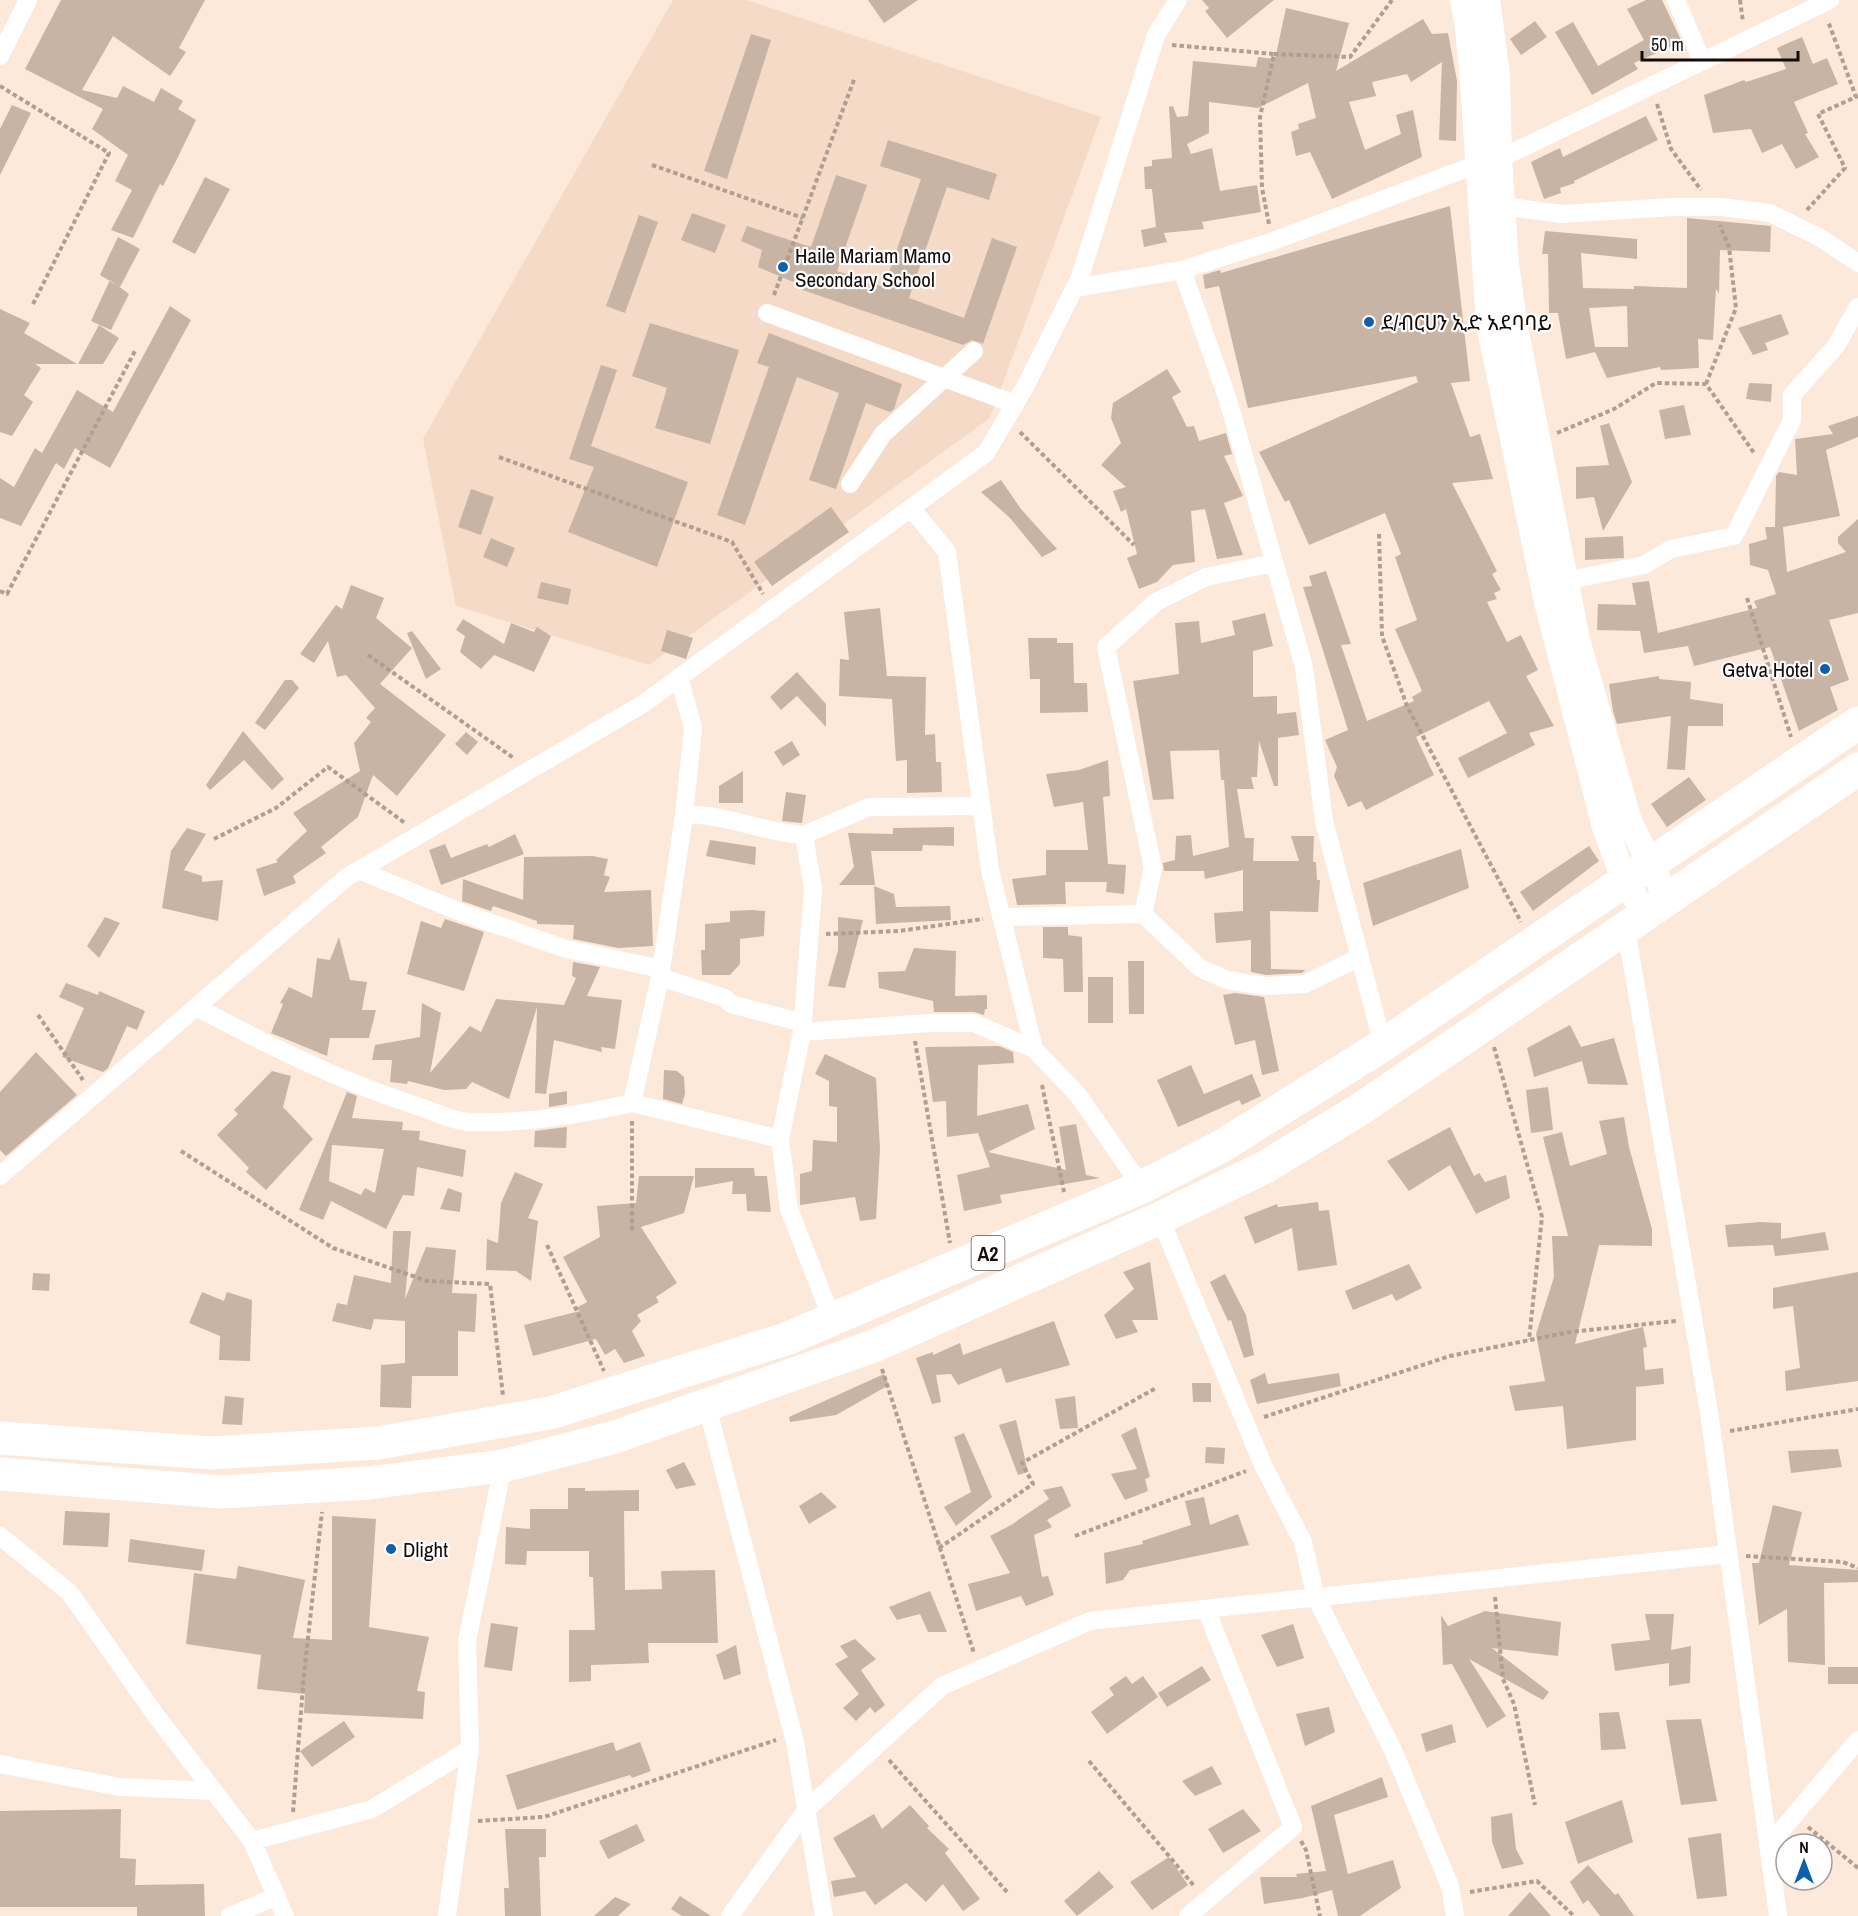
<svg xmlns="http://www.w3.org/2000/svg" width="1858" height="1916" font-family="'Archivo Narrow','Noto Sans Ethiopic',sans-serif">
<rect width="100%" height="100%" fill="#fde9da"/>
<path fill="#f5dbc7" d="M673,0H747L1101,117L990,418L649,665L456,606L423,439Z"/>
<path fill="#c7b4a5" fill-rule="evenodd" d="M61,0H205L179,48L186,52L170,76L113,36L82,90L117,98L123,86L154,102L161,88L183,101L178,109L196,120L176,161L163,186L160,184L133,238L111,230L132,190L115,181L128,155L92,129L103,109L25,69Z
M868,0H918L884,23Z
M1202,0H1274L1227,38L1205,11L1209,8Z
M1646,0H1662L1682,42L1634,63L1638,69L1592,95L1555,32L1573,22L1598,66L1644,40L1627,9Z
M1286,8L1349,23L1336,71L1423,19L1432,34L1448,33L1457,81L1456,141L1439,140L1442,62L1411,82L1407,74L1372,82L1376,96L1349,102L1365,150L1401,134L1396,115L1413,110L1422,157L1332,199L1310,152L1296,156L1291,132L1299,129L1298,124L1316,118L1308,83L1258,108L1209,102V133L1187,144L1191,154L1212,148L1220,191L1257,185L1261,212L1202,222L1204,229L1164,233L1167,242L1144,247L1141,230L1156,227L1152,189H1145L1144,167L1152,166V160L1172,158L1169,107L1173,106L1177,117L1188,116L1193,61L1256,67L1258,57L1275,59Z
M1535,21L1547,37L1521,55L1510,39Z
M751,34L771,40L727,179L704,171Z
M1802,37L1813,64L1827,58L1838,84L1794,102L1808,133L1805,134L1819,157L1796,169L1782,144L1762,153L1751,129L1713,133L1704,95L1744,80L1746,82L1786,69L1777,48Z
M12,105L31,113L0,175V129Z
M1646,116L1658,140L1574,181L1575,183L1560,188L1561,193L1544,199L1531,162L1560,148L1563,157Z
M888,140L997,174L989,200L947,187L909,298L964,318L992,238L1017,247L983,344L972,340L963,345L797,288L798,284L758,267L762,250L741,241L747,226L811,247L836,175L867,185L837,271L884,287L921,179L880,166Z
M205,177L230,189L195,254L172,242Z
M1450,206L1470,381L1451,383L1470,437L1480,434L1493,479L1452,483L1497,571L1492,574L1501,590L1494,593L1497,599L1487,602L1507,642L1521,635L1538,670L1526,676L1554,726L1529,733L1535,745L1468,778L1458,758L1507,733L1489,701L1416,737L1434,775L1366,810L1361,801L1348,807L1334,776L1337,767L1325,740L1348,730L1303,587L1312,586L1309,576L1326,571L1351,644L1341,645L1367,721L1414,701L1412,697L1422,691L1395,629L1417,620L1395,557L1401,554L1385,513L1309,545L1289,500L1285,502L1259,452L1418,382L1416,376L1248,408L1219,286L1205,289L1203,275L1220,270L1221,273Z
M692,213L726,225L715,253L681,240Z
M639,215L658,222L625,313L606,306Z
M1687,218L1771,226L1770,252L1720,250L1719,294L1716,289L1713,340L1698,339L1699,368L1661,370L1660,367L1607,378L1595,352L1566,359L1558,313H1549L1548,254H1542L1545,231L1637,239V259L1581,253L1583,288L1634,289V286L1687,288ZM1627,306L1628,347H1595L1589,308Z
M118,237L140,249L120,287L100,275Z
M110,280L129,294L111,330L91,321Z
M170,306L191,320L110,468L75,448L64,469L56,463L21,526L0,518V478L14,487L35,448L42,453L77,390L113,412Z
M0,309L30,323L24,333L77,364H35L41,368L24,395L33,402L12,436L0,432Z
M1781,314L1789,334L1765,343L1768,350L1753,355L1738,328Z
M650,323L739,350L710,444L655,428L667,388L632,376Z
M99,325L119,338L103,364H78Z
M769,333L902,384L894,409L890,412L866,403L836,489L809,480L839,393L797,377L745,525L717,515L769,367L757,363Z
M601,365L617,370L591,446L688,482L657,567L568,532L594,467L569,459Z
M1167,369L1181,392L1172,397L1187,427L1194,426L1199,441L1226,433L1232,454L1224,456L1243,496L1224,503L1243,555L1217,559L1205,509L1191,511L1195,562L1173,565L1157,582L1139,589L1127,558L1137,554L1126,509L1121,512L1113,491L1126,487L1101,465L1121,443L1111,418L1113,403Z
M1749,383L1772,384L1771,402L1746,399Z
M1684,405L1691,435L1665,439L1659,410Z
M1858,416V437L1826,450L1840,516L1783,527L1787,572L1846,552L1838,543V537L1858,519V613L1829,620L1849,680L1830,687L1838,710L1799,731L1770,647L1694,666L1688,646L1644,653L1640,631L1597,630L1598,604L1636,605L1632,583L1649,581L1658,633L1757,608L1754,601L1776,594L1768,570L1750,565L1749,544L1767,539L1765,527H1775L1776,476L1779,472L1797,475L1795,439L1833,434L1828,426Z
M1609,423L1632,482L1603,531L1594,497L1576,499V467L1609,465L1600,426Z
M1001,480L1021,509L1057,549L1042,557L1010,518L981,492Z
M471,489L494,497L481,535L458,527Z
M831,507L849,532L772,586L754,562Z
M1623,536L1624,558L1585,560V538Z
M491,538L515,548L507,567L483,557Z
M541,582L571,589L568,605L537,598Z
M351,585L384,598L376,618L412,648L380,684L446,735L397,796L373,775L358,817L321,847L326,853L293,876L296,883L264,896L256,869L278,862L276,860L307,831L293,813L360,771L354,743L371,722L366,718L375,708L346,675L337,677L328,641L314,663L300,654L336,605L342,609Z
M880,608L887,676L926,677L925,735L935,734L936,762H941L942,792L907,793V760L896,761L892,699L839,696L840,659L849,660L844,612Z
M1265,613L1273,646L1253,651V697L1277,696V714L1296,712L1299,735L1278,738V786H1274L1259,741L1257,777H1251L1254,789H1237L1245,838H1254L1253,861H1299L1291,836H1314L1313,862H1316L1317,880H1320L1318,912L1270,911L1271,969L1305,970L1302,973L1266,975L1251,972V940L1216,943L1214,913L1243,911V870L1205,879L1204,871H1164L1163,863L1175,860L1176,836L1191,835L1193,856L1229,847L1224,780H1221L1219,750L1170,751L1174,799L1153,800L1133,681L1179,674L1175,623L1199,621L1201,643L1235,635L1232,621Z
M463,619L504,644L511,623L534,632L537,627L551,636L534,672L494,655L481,669L460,652L465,636L456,630Z
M667,630L693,638L686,659L661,651Z
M412,631L441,669L426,679L407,633Z
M1028,638H1057V643H1073L1074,683H1087L1088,712L1040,713V679H1030Z
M797,672L826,704V727L797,696L781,710L770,697Z
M1659,676V679L1691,682L1690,699L1723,704V726H1688L1685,770L1667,769L1671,716L1617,724L1613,711L1609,684Z
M285,680H292L299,688L265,730L255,723Z
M243,731L284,779L272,790L244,760L210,790L206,785Z
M466,732L478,742L467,755L455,744Z
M792,741L800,755L783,766L774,752Z
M1108,760L1110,796L1103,797L1108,864L1126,865L1124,894L1106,892L1107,882H1065L1066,904L1017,905L1012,879L1046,875V850H1088L1083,802L1054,807L1046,774L1079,770Z
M743,771V803H719V786Z
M1689,777L1706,800L1667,827L1651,804Z
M786,792L806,795L802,823L782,821Z
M954,827V846L923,845L922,851H871L875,885H839L854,867L848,833L893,834V828Z
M187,828L206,834L184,870L202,876V882L223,880L218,921L162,908L171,851Z
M515,834L524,854L441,885L429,850L445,844L451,858L487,844L489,847Z
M710,840L756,847L755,865L706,856Z
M1589,846L1599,861L1533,911L1520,892Z
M1461,849L1469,888L1373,926L1363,883Z
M593,856L608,859L604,875L610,877L604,892L651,890L653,946L618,948L573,939L574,925L537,924V921L493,906L491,911L462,901L463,879L523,900L524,857Z
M874,886L894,894L896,907L950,906L951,920L876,924Z
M752,910L765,911L764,936L740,939V964L730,975H702L701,950H705V924L730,922V911Z
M105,917L120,923L99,958L87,946Z
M838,917L863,920L845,988L828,986L838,950Z
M445,919L484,932L464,991L407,974L421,921L441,928Z
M1043,927H1068V935L1082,937L1083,992H1064L1063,959L1043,958Z
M339,937L350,980L367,982L362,1010H376L369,1038H330L327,1056L271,1033L283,1004L280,1003L289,987L312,998L317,958L330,960Z
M914,948L956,951L955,996L987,995V1009H985L984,1015L974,1012H934L933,1001L879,988L878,972L905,971Z
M1128,961H1144V1014H1129Z
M573,962L600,967L587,996L622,1000L615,1049L601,1047L602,1052L554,1040L546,1094L535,1093L537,1007L509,1099L472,1082L466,1089L444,1090L408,1081L407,1084L390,1082L392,1060H372L375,1045L420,1037L422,1003L441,1013L430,1073L470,1026L481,1032L496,999L564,1005L576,978L572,976Z
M1088,977H1113V1023H1088Z
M66,983L98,995L99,991L145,1011L137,1030L127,1026L108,1068L103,1072L62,1057L84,1008L59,997Z
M1235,993L1264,997L1279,1071L1262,1075L1255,1040L1235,1045L1223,995Z
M1570,1025L1581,1047L1614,1038L1628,1085L1588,1084L1582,1061L1534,1077L1527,1048Z
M999,1046L1013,1052L1014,1063L978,1065L977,1116L1028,1104L1035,1129L988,1152L1066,1170L1059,1127L1076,1124L1086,1175L1100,1178L1000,1195L1002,1203L964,1211L957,1175L990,1167L978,1133L947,1137L946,1101L933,1102L925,1047Z
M36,1052L77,1095L6,1156L0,1150V1092Z
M825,1054L876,1078L880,1149L876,1219L860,1221L855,1197L800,1205V1174L812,1171L813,1140L837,1142V1107L829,1106V1081L815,1074Z
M1191,1065L1204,1094L1252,1074L1261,1096L1242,1105L1239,1100L1178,1127L1157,1080Z
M664,1070L677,1071L684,1077L685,1094L682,1104L663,1099Z
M272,1071L291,1076L283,1107L313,1139L266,1190L246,1172L249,1168L217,1135L238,1114L234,1110Z
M1548,1087L1553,1130L1531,1133L1526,1090Z
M567,1091V1104L549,1107V1094Z
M347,1092L357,1096L352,1118L403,1122L402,1130L420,1131L419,1140L466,1150L463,1177L417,1167L414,1196L403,1195L386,1229L331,1201L323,1220L299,1210ZM332,1145L384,1149L375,1193L365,1188L361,1195L329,1181Z
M1624,1117L1629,1147L1652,1229V1246L1599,1245L1575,1344L1643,1327L1647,1347L1643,1348L1645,1370L1663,1368L1664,1384L1636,1387V1440L1567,1449L1563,1406L1515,1411L1509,1386L1545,1381L1536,1334L1554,1277L1552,1236H1568L1543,1137L1562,1132L1570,1166L1607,1154L1599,1121Z
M567,1127L566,1148L534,1147L535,1131Z
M1450,1127L1474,1176L1479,1173L1485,1182L1506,1175L1510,1198L1476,1214L1450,1165L1409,1191L1387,1161Z
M695,1168H754L755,1176H767L771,1212L747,1211L746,1194H732L733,1181L695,1188Z
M515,1172L543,1184L528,1218L538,1221L531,1281L516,1271L486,1270L487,1239L498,1243L501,1203Z
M639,1176H694L684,1213L641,1227L677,1283L656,1297L659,1302L637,1315L641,1321L632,1331L645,1356L624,1363L615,1349L605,1355L596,1339L533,1356L524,1325L580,1311L576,1308L587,1302L563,1257L600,1237L597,1206L636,1203Z
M448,1188L462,1193L460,1212L440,1209Z
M1318,1202L1319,1211L1329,1210L1337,1265L1298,1271L1292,1228L1255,1244L1244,1217L1277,1204L1278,1207Z
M1760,1222L1781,1223V1239L1825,1232L1829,1250L1775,1256L1773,1245L1728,1247L1725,1225Z
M393,1231H411L405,1299L426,1247L456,1250L452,1293L477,1294L475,1332L458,1331V1376H412L411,1408L380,1407L381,1365L405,1363V1321L374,1319L371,1330L332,1321L337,1303L347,1305L354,1275L391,1283Z
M1150,1262L1158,1320H1132L1138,1332L1116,1339L1104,1315L1134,1289L1123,1272Z
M1409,1264L1422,1288L1396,1301L1392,1294L1353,1310L1345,1291Z
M1858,1272V1381L1786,1391L1785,1371L1800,1368L1793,1306L1773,1309V1288Z
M33,1273L50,1274L49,1291L32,1290Z
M1225,1274L1246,1315L1254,1355L1244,1358L1231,1320L1228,1321L1210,1282Z
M202,1292L224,1301L227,1292L252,1300L250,1361L219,1360L220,1336L189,1323Z
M1054,1321L1070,1365L1006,1383L1001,1368L958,1385L951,1374L936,1375L941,1402L932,1404L916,1358L933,1352V1355L960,1343L963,1355Z
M1265,1373L1268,1384L1339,1373L1341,1386L1257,1404L1250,1380Z
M884,1374L889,1385L836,1415L790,1422L789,1417Z
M1192,1383H1211V1402H1193Z
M225,1396L244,1398L242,1425L222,1424Z
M1075,1396L1078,1428L1060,1429L1055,1399Z
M1016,1420L1028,1472L1018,1475L999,1425Z
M1136,1427L1150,1477L1145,1479L1148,1491L1125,1500L1111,1474L1137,1469L1121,1435Z
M964,1433L992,1497L956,1526L944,1507L971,1492L954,1437Z
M1206,1447L1225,1448L1224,1464L1205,1463Z
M1838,1449L1842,1467L1791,1473L1788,1451Z
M684,1462L696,1485L676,1489L666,1470Z
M1062,1486L1071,1506L1047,1520L1052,1527L1034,1535L1042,1577L1048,1576L1054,1595L1026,1606L1021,1596L976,1611L968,1584L1010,1573L990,1536L1011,1525L1049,1499L1043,1490Z
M568,1488H585V1491L639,1490V1511H624L625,1590L662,1589L661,1571L715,1570L718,1643H648L649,1663L591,1665V1681L569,1682V1630H595L593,1577H589V1551H527L526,1565L505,1564L506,1527L530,1529V1509H568Z
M821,1492L837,1507L809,1524L799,1506Z
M1204,1497L1210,1525L1238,1514L1249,1545L1130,1570L1123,1580L1106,1584L1104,1553L1143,1544L1142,1541L1191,1525L1185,1501Z
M1773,1505L1802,1512L1789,1565L1858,1570V1582L1824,1583L1825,1665L1788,1662L1787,1609L1759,1625L1752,1563H1759Z
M65,1511L110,1513L108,1547L63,1545Z
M332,1516L376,1519L369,1627L429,1637L417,1691L425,1692L423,1719L304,1713L305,1694L257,1689L261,1655L186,1644L194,1573L236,1579L238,1566L305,1580L293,1638L332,1640Z
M130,1539L205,1550L202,1571L128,1562Z
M930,1591L947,1632H928L920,1614L897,1620L889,1607Z
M1485,1611L1561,1622L1558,1656L1492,1648L1549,1692L1543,1700L1469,1659L1506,1716L1487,1728L1452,1664L1443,1665L1441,1615L1448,1626Z
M1645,1614H1674L1671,1650L1691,1646L1690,1683L1669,1686V1663L1615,1671L1611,1644L1650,1640Z
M491,1623L518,1627L512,1671L484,1667Z
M1293,1624L1304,1658L1277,1667L1261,1635Z
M855,1639L876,1659L861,1670L885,1705L875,1713L870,1707L856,1721L843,1708L859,1694L835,1664L848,1657L840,1646Z
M736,1645L741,1674L724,1680L716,1655Z
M1202,1666L1211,1680L1167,1707L1158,1693Z
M1828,1667H1858V1684H1828Z
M1126,1676L1132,1684L1143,1676L1158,1697L1107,1734L1091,1712L1114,1695L1109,1688Z
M1329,1707L1335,1732L1305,1746L1296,1714Z
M1619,1712L1626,1749L1601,1750L1599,1713Z
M1701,1719L1717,1801L1681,1805L1666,1720Z
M344,1721L355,1737L312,1767L300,1751Z
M1452,1724L1456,1742L1426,1752L1421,1734Z
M613,1742L616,1751L640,1742L651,1771L632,1778L630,1775L517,1810L506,1775Z
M1212,1766L1222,1784L1195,1796L1182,1781Z
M1382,1777L1388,1797L1334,1815L1348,1874L1393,1860L1401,1888L1360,1916H1338L1332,1890L1303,1898L1264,1904L1260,1877H1297L1296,1874L1326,1871L1311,1806Z
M1622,1800L1633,1842L1578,1864L1565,1822Z
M910,1805L929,1826L927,1828L949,1849L945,1853L980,1899L963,1911L943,1884L926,1902L906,1883L875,1905L865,1891L834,1897L831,1881L856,1877L833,1838L874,1814L882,1829Z
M121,1809L120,1858L136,1859L135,1885L204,1884L205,1916H137V1907H0V1811Z
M1243,1809L1261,1831L1223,1853L1208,1829Z
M1512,1813L1516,1849L1524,1864L1502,1869L1492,1842L1491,1817Z
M637,1824L645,1841L608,1859L599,1841Z
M505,1829H546V1857H539L541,1916H505L504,1888H509Z
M1721,1833L1727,1896L1697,1899L1688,1838Z
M1169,1857L1188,1885L1152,1910L1130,1882Z
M1588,1865L1615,1895L1618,1893L1634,1916H1600L1588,1900L1583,1904L1570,1882Z
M1099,1871L1114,1887L1077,1916L1064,1901Z
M1530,1892L1551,1916H1508Z
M680,1896L711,1916H682L671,1909Z
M615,1897L631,1904L618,1916H594Z"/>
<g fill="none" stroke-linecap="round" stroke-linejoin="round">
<path stroke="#ae9e93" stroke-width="4" stroke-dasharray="4.5 3" stroke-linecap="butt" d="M1740,0L1743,22
M1172,45L1274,54L1260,117L1262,188L1269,224
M1274,54L1350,57L1392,0
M0,86L109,153L33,304
M1657,104L1671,149L1701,190
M652,165L803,218
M1807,210L1845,168L1818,114L1856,97L1828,21
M774,295L855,77
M1706,384L1736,308L1729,247L1720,225
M1020,432L1134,545
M1557,433L1614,409L1656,383L1706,384L1754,453
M499,457L732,542L763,594
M1379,534L1382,636L1407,706L1521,922
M0,591L7,594L136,349
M1747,598L1791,737
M368,655L515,759
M214,839L276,808L328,767L405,823
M826,934L899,931L983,919
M38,1015L83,1080
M915,1041L950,1243
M1494,1047L1542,1217L1529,1340
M1042,1085L1064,1192
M632,1121V1231
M181,1151L333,1248L427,1281L490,1284L503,1396
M547,1245L604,1371
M882,1369L974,1653
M1264,1417L1450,1356L1570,1332L1676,1321
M1730,1431L1858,1409
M1075,1536L1246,1471
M939,1548L1033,1484L1022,1463L1156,1388
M1746,1556L1843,1562L1858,1568
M1495,1597L1503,1679L1514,1704L1535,1805
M889,1760L1008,1893
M1089,1761L1195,1887
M293,1812L304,1674L322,1512
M478,1821L544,1817L776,1740
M1808,1827L1858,1868
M1301,1841L1306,1850L1320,1916
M1470,1892L1537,1881L1574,1916"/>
<path stroke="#fff" stroke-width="18" d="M1676,0L1702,61
M0,56L28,0
M1499,159L1830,0
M1502,206L1562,214L1672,207H1721L1770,213L1819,237L1858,263
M1182,270L1273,241L1478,164
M1075,288L1182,270L1228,400L1304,667L1324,821L1383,1045
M767,313L1015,404
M850,484L883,434L974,351
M912,509L947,552L990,870L1034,1049L1078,1095L1142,1187
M1565,581L1644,565L1671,549L1734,536L1792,420V395L1836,346L1858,307
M684,815C724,813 763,833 804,835
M359,870L460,912L563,948L661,969
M1143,914L1153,868L1106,647L1156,602L1206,577L1274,563
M1001,917L1143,914L1200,968L1227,980L1265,986L1305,984L1360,957
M1626,929L1709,1412L1778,1916
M660,977L684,815L693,728L679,677
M196,1007C268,1045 339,1081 417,1106C433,1111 453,1121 469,1122C523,1124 580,1115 632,1103
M802,1032L813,889L804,835L869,807L981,806
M780,1139L632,1103L660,977L725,998L731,1004L803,1023
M0,1176L347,877L643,704L986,453L1025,387L1080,277L1156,35L1178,0
M1160,1218L1263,1465L1303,1542L1316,1598L1393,1750L1450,1886L1455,1916
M832,1319L789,1209L780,1139L802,1032L929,1023H974L1034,1049
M707,1406L795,1742L824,1916
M0,1536L70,1593L157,1717L252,1841L285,1916
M0,1764L120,1787L214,1791
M252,1841L372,1809L470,1749
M1768,1846L1858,1740
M230,1916L277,1896
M447,1916L470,1749L467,1641L503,1466
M730,1916L806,1810L942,1686L1090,1621L1728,1554
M1188,1916L1293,1827L1206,1609"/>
<path stroke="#fff" stroke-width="26" d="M1463,0L1468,27L1473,82L1489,324L1547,602L1605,827L1625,882L1645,912
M1487,0L1497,75L1499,159L1506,264L1514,322L1577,640L1629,821L1667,898"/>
<path stroke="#fff" stroke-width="33" d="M0,1438L212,1453L378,1443L550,1413L786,1339L1142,1187L1222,1146L1383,1045L1858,723
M0,1474L222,1492L368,1483L503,1466L615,1437L874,1346L1160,1218L1267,1166L1362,1108L1858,769"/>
</g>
<g fill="#0e60ae" stroke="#fff" stroke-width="2">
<circle cx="783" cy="267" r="6"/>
<circle cx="1369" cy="322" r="6"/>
<circle cx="1825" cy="669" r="6"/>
<circle cx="391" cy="1549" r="6"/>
</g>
<g text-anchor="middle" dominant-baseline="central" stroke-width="4.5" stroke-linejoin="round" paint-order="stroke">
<rect fill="#fff" stroke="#595451" stroke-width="1.5" x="971.5" y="1236" width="33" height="34" rx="4.5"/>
<g font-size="20" font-weight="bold" fill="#120b07">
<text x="988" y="1253">A2</text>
</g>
<g font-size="21" fill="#120b07" stroke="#fff" text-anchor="start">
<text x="795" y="255">Haile Mariam Mamo<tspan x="795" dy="24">Secondary School</tspan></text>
<text x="1381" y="322">ደ/ብርሀን ኢድ አደባባይ</text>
<text x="1813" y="669" text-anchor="end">Getva Hotel</text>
<text x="403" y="1549">Dlight</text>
</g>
</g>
<g transform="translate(1804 1862)"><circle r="28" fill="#ffffff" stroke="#a09d9c" stroke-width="1.5"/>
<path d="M0-4.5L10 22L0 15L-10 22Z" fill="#0e60ae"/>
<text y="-9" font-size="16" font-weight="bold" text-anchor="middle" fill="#120b07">N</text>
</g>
<path d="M1642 51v9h156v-9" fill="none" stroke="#120b07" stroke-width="3"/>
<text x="1651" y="51" font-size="18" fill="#120b07" stroke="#ffffff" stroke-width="4.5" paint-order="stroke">50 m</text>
</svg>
